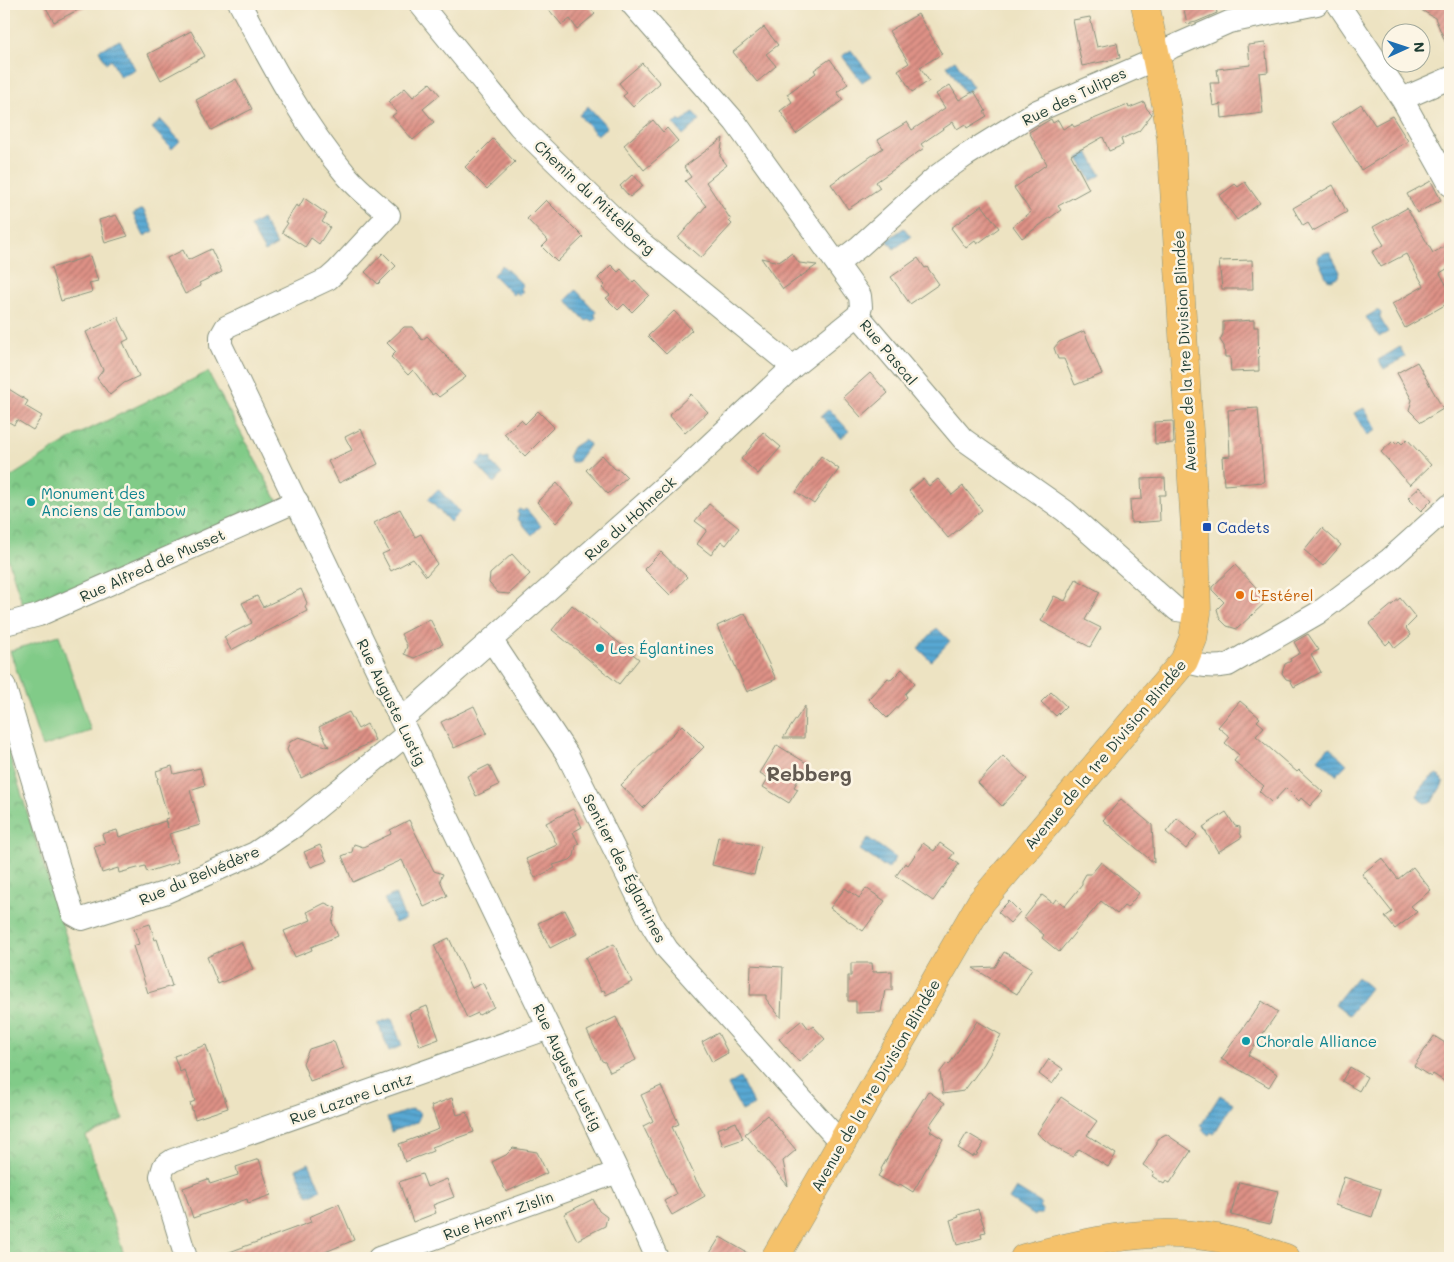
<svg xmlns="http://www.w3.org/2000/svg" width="1454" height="1262" font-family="Mali,sans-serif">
<defs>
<pattern id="park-crowns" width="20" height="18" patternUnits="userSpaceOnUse" patternTransform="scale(1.25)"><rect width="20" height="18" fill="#81cb88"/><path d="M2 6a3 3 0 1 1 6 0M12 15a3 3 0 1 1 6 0" fill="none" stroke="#69a670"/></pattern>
<pattern id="water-rules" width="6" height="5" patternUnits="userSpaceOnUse" patternTransform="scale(1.25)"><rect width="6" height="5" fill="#59a8d3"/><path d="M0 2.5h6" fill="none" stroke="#498aac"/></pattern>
<pattern id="building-hatch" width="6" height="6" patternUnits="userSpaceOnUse" patternTransform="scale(1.25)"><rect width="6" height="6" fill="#de9186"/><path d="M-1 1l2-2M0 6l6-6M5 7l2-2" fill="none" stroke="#b3786e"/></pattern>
</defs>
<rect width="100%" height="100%" fill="#fcf5e5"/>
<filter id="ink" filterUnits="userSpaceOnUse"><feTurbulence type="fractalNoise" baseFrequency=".02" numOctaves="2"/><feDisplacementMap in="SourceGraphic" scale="10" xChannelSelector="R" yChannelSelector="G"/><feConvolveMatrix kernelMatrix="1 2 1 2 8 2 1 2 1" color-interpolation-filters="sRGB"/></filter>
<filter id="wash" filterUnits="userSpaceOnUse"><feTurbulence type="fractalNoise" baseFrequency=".0096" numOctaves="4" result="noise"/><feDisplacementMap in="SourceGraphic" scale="20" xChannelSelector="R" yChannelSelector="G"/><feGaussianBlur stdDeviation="1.12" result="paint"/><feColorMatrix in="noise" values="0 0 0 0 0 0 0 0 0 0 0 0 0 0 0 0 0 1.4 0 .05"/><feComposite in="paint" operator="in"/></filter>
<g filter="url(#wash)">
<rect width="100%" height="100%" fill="#ede3c2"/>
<path fill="url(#park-crowns)" stroke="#50845e" d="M208,372L278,502L52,600L32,605L22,603L4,546V481L77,435Z
M4,738L123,1119L86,1136L125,1258H4Z"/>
<path fill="#81cb88" stroke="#50845e" d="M59,635L91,731L42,747L10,651Z"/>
<path fill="url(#water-rules)" stroke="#3c7284" d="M120,40L135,69L120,77L111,60L106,63L99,50Z
M851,50L871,76L862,82L842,56Z
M955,60L973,87L965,93L947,65Z
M588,106L607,127L597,135L579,115Z
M693,112L700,120L683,135L674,124L679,119L682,122Z
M161,120L180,141L172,149L152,128Z
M1088,152L1101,175L1091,181L1078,158Z
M143,209L154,231L144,236L133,214Z
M262,219L277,245L265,252L250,226Z
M904,228L911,237L894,249L887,240Z
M1326,252L1330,253L1340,272L1339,276L1331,280L1327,279L1318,260L1319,256Z
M502,265L523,285L520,288L523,291L519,295L515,292L513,295L493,275Z
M576,290L596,312L595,314L596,318L593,321L588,320L586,321L566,300Z
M1376,311H1379L1381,313L1380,318L1388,332L1379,337L1366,317Z
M1400,347L1405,357L1384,369L1378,360Z
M1364,408L1377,430L1367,435L1354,413Z
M829,409L849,431L841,438L821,416Z
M584,440L590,444L577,462H571L568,457L573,447Z
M484,456L486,458H491V462L502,474L494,483L476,464Z
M438,489L460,512L450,522L428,499Z
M519,509L523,511L526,509L541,526L532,535L517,518L519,515L517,512Z
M937,628L950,641L931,661L918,648Z
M1329,747L1347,764L1336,775L1318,759Z
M1437,774L1444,781C1441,789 1435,795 1432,802L1424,803L1417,796C1420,787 1427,779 1437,774Z
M868,838L896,858L888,869L860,850Z
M395,894L405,919L395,923L384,899Z
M1357,977L1370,988L1349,1015L1335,1004Z
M392,1018L402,1046L389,1051L378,1023Z
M740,1078L754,1105L742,1111L728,1085Z
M1220,1095L1233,1103L1214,1134L1211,1132L1209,1135L1202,1130L1204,1127L1201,1125Z
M412,1109L419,1112L420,1116L417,1122L391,1132L387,1118Z
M309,1163L321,1190L308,1196L296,1169Z
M1016,1188L1042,1204L1040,1206L1043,1210L1042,1214H1035L1034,1216L1009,1199Z"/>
<g id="blocks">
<path fill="url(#building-hatch)" d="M44,4H90L54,22Z
M544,4H588L587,5L595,14L577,29L570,19L562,25Z
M1183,4H1215L1217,13L1196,22L1187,24Z
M1411,4H1450V53L1435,18Z
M918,14L942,54L920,67L929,81L912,92L898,70L909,63L889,31Z
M1090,17L1097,47L1117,43L1120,58L1082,66L1073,20Z
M764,27L778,45L766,54L776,66L757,82L733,52Z
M191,31L205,56L161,80L148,54Z
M1265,43L1268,72L1259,73L1263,113L1222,118L1221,104L1213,106L1210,83H1219L1217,69L1250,65L1248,45Z
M830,59L848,84L837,92L843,100L796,134L780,111L792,102L787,94L816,73L814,70Z
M642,63L660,83L633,107L623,96L627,93L619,83Z
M236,79L252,109L211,130L196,100Z
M430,83L440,95L423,109L434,122L413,140L392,116L397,112L388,102L405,88L413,97Z
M950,85L959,100L974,91L986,111L984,112L987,116L967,128L965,124L957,129L953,122L921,144L924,148L876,182L880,188L848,209L831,184L883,148L878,140L907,122L912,130L945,108L936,94Z
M1144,102L1147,109L1152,114L1139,131L1121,139L1123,145L1109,151L1103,137L1071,155L1089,189L1058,206L1061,210L1022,238L1013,226L1031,212L1014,188L1047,164L1029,132L1051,119L1053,123L1058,120L1063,129L1072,124L1074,127L1128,105L1129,108Z
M1361,104L1375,125L1392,116L1408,141L1361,170L1332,123Z
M653,120L663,132L667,128L678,141L644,170L624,145Z
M723,138L720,156L727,165L706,182L731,220L729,221L732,224L701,258L678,238L706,206L685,181L691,177L684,167Z
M493,139L515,162L487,189L465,167Z
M633,174L643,186L630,197L620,186Z
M1431,181L1441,200L1417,213L1407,194Z
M1245,182L1260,203L1237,220L1219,196L1235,184L1238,187Z
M1333,185L1347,212L1313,231L1308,223L1303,226L1293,208Z
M304,198L327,214L322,222L330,227L319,244L311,238L305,247L282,232L288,223L285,222L296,205L299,207Z
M546,200L583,237L557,262L542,247L548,241L527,219Z
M982,205L999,228L977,244L975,241L966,248L951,228Z
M1407,208L1433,253L1450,243V267L1440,273L1450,292V302L1405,328L1392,304L1424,286L1406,254L1381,267L1372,252L1384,245L1373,227Z
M116,215L128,236L105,243L99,220Z
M211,249L222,272L199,283L201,286L185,294L167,258L183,250L188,260Z
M383,253L396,266L378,284L365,272Z
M792,253L799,263L817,265L783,289L761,258L779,262Z
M90,256L98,281L89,283L92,292L61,301L51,268Z
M918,258L925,268L927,267L939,284L910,304L891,277Z
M1252,260L1253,289H1222L1219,261Z
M611,265L618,272L621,269L633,282L635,280L649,295L632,312L624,304L618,310L606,298L610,295L602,288L605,285L598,278Z
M674,311L692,330L666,354L648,336Z
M118,317L129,339L123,342L139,376L124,383L110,395L97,378L103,370L86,332Z
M1254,320V327H1258L1259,371L1231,372L1230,357H1225L1224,346L1220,340L1223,334V322Z
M404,327H412L422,340L427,336L466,377L439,397L435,393L432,395L413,370L408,375L391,357L396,352L387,343Z
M1084,331L1102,374L1075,385L1064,359H1058L1054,348L1059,342Z
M1417,362L1443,409L1421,422L1409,410L1412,400L1397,373Z
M870,373L888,393L861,417L843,397Z
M4,386L28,401L25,406L42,416L33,430L17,420L14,425L4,419Z
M691,394L708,412L685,433L669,415Z
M1258,408L1264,482L1224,485L1222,457L1230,456L1228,410Z
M538,411L554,427L525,456L504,434L521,420L525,424Z
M1173,421L1174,443L1155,444L1154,422Z
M361,429L378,464L339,483L328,461L352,450L345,437Z
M763,432L781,447L758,474L741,459Z
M1407,439L1431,465L1410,485L1381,452L1393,441L1396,444L1399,441L1402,444Z
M602,455L615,469L620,470L627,477L608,494L586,470Z
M821,456L839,469L814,504L796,492Z
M1165,478L1166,495H1159L1160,521L1131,523L1130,500L1142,499L1141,479Z
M923,479L929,486L938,479L952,495L963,486L982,510L948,538L909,491Z
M557,483L574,503L556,523L537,502Z
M1420,487L1432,500L1421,511L1408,498Z
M709,504L739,528L726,545L721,541L711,555L697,544L707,530L695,521Z
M400,509L415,537L421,534L437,564L426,576L413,559L391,571L382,554L389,551L374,523Z
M1322,528L1341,545L1323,566L1304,550Z
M661,552L687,577L670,595L644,569Z
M512,554L530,574L509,594L498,593L489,583L490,574Z
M1235,565L1268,600L1237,629L1227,626L1220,619L1217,609L1224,602L1212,590V587Z
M1076,579L1100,592L1085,620L1101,628L1090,647L1041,621L1054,596L1065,601Z
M301,589L307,603L305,607L307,611L231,650L224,637L252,623L242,603L257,596L263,607Z
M1400,598L1416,618L1406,628L1411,635L1395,648L1390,641L1386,645L1369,624Z
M572,605L639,659L619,684L552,630Z
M745,613L776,679L747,692L717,626Z
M430,619L443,644L414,658L404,654L407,646L401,634Z
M1308,634L1319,650L1311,654L1321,672L1294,687L1290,680L1286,679L1282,673L1285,664L1291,661L1290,659L1300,653L1294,642Z
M902,669L915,683L905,694L907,697L887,718L868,699L888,678L891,680Z
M1051,692L1066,706L1056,716L1041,702Z
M1240,701L1260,718L1257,721L1264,727L1256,736L1297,772L1299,770L1323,792L1310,806L1301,798L1299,801L1286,788L1272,803L1259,791L1264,786L1234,761L1239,755L1225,743L1230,737L1218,727Z
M474,706L487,733L454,748L441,722Z
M805,706L804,738H783Z
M349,712L358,729L367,724L375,740L301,778L287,750L290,742L299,737L329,747L319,727Z
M682,725L704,747L643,808L621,785Z
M777,745L808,764L794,787L798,789L789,803L763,787L768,778L760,773Z
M1003,756L1027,779L1002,806L978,783Z
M489,765L499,785L476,796L467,776Z
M172,766L174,774L200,768L205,785L190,790L200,825L169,834L178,862L147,872L145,866L119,873L118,868L102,873L94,846L105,843L102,834L117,830L119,837L165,821L168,828L165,819L168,818L157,779H158L156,771Z
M1121,799L1152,825L1154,863L1103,820Z
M573,809L582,827L573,832L579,844L576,846L574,856L570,860L553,865L555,868L535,878L526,859L557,845L546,823Z
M1226,812L1235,826L1240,827V833L1242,837L1218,852L1203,827Z
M1177,818L1197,835L1186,849L1166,832Z
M409,820L434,871L443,874L440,880L447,896L424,907L402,860L353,882L342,856L352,852L354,844L363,847L391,834L390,830Z
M718,837L761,846L754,875L712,865Z
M923,843L934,851L940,843L954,853L950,858L959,864L933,901L896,876L905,863L908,865Z
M320,845L327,861L311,867L304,852Z
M1382,858L1398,879L1413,867L1431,890L1411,906L1417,912L1395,929L1385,917L1392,912L1362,874Z
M1101,862L1139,893L1127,908L1124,906L1117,914L1101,901L1059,952L1042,938L1044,935L1024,918L1042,895L1053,903L1056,899L1065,906L1082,885V881L1086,874H1091Z
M845,888L859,898L866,888L885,901L863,931L830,908Z
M1009,901L1020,912L1010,923L998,912Z
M325,903L336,908L332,922L338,936L311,947L312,950L295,957L284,931L311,920L307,912Z
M565,910L577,934L550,948L538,923Z
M150,924L155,940L157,939L172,986L148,993L133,946L139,944L134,929Z
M449,938L472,988L483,983L494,1007L479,1015L478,1013L467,1018L434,945Z
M241,942L253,969L218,984L207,957Z
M614,944L632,982L606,995L604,990L601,991L585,958Z
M1004,952L1032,968L1017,994L973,968L995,967Z
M851,963H872L873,972L892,971V990H885L881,1012L856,1013V1001H848V976H851Z
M751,965L783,967L781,1018L766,999V995H750Z
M1262,1001L1278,1012L1248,1055L1277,1074L1269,1087L1221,1059Z
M427,1006L439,1039L420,1046L409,1013Z
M616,1017L636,1060L610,1072L605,1062L602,1061L587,1031Z
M802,1020L809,1029L813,1026L825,1039L799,1062L779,1039Z
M977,1021L1001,1035L984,1064L964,1091L943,1094L940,1072L947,1063L949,1065Z
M718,1033L728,1053L712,1062L702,1042Z
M1434,1036L1450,1046V1085L1433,1074L1431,1077L1414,1066Z
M334,1041L344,1069L310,1081L303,1063L309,1049Z
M206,1045L228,1108L195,1119L190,1103L195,1101L190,1085L184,1070L180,1072L174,1056Z
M1049,1059L1063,1069L1052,1084L1039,1074Z
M1350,1067L1367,1077L1359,1091L1342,1081Z
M661,1086L679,1124L672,1127L694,1174L693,1175L705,1196L672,1215L664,1201L676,1194L643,1126L653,1121L641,1095Z
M928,1091L945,1103L929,1126L932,1128L930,1131L943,1139L913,1192L900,1184L898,1187L878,1176L882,1170L881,1169L900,1136Z
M1061,1097L1097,1121L1087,1135L1116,1154L1108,1167L1079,1149L1073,1157L1052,1146L1037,1133Z
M452,1098L457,1115L467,1112L474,1132L432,1147L433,1151L405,1162L399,1144L439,1129L431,1106Z
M767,1115L796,1150L783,1161L788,1186L745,1134Z
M736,1122L743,1139L723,1146L717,1129Z
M967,1133L984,1143L976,1156L974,1155L973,1157L958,1148Z
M1166,1134L1191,1151L1170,1183L1166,1181L1164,1184L1152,1176L1154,1173L1143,1165L1157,1144V1139Z
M513,1148L537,1152L547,1173L506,1192L492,1162L506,1155Z
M259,1159L271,1195L248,1203L247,1199L193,1218L183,1188L208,1179L210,1184L238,1175L236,1167Z
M422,1174L427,1187L447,1179L454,1197L433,1205L436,1213L413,1222L399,1182Z
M1344,1177L1381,1189L1372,1217L1335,1205Z
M1239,1182L1278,1191L1270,1224L1231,1215Z
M593,1199L599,1211L607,1217L605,1226L577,1240L564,1214Z
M339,1204L354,1240L311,1258H217L216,1257L311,1222L309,1217Z
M978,1209L986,1232L981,1233L982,1238L957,1245L950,1220L959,1217L958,1215Z
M720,1237L756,1258H707Z"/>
</g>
</g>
<g filter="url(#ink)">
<use href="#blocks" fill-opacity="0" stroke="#86907b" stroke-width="1"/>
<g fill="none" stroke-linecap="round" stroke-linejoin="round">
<g stroke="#86907b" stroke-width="24">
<path id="minor" d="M240,4C271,63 303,124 347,176C359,190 375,202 389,215L337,271L328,279L226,327L221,336V345L618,1172L657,1258
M420,4L520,127L628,232L793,367
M1338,4L1402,99L1450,185
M1402,99L1450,78
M838,263L860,246L937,176L965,156L1037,111L1147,63L1172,47L1229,22L1317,4
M858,315L963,439L1065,511L1177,610L1197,613
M5,624L39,615L297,501
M492,641L567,754L653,927L667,949L833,1134L843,1143
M1184,661C1200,666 1211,668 1228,665L1318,613L1390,559L1450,505
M4,685L73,914L82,919L164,893L255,853L295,826L407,734
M401,720L683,470L793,367L858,315L861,307L860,296L735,122L632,4
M186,1258L161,1176L164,1166L173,1160L549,1028
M379,1258L618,1172"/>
</g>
<g stroke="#86907b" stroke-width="29">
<path id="major" d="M775,1258L981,902L1184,661L1193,639L1197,613L1195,528L1171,138L1166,104L1145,4
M1024,1258C1092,1240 1160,1224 1231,1241C1249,1245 1268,1252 1286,1258"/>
</g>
<use href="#minor" stroke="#fff" stroke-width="22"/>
<use href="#major" stroke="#f5c16b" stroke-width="28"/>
</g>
</g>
<g fill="#0f9aa8" stroke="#fcf5e5" stroke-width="2">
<circle cx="31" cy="502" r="5"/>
<circle cx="600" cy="648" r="5"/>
<circle cx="1246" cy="1041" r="5"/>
</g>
<rect fill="#1a4fb4" stroke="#fcf5e5" stroke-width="2" x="1202" y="522" width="10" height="10" rx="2.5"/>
<circle fill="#e8710a" stroke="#fcf5e5" stroke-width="2" cx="1240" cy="595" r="5"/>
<g text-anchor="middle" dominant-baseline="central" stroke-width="5" stroke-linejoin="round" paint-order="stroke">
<g font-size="15" fill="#1f3d34" stroke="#fcf5e5">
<text transform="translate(1074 96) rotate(-26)">Rue des Tulipes</text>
<text transform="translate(595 197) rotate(43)">Chemin du Mittelberg</text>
<text transform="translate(1184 351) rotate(-93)">Avenue de la 1re Division Blindée</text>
<text transform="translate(889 352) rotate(50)">Rue Pascal</text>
<text transform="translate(630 518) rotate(-42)">Rue du Hohneck</text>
<text transform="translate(152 565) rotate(-24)">Rue Alfred de Musset</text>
<text transform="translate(392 702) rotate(64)">Rue Auguste Lustig</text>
<text transform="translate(1105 754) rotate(-50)">Avenue de la 1re Division Blindée</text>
<text transform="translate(625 868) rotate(63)">Sentier des Églantines</text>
<text transform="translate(199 875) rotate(-23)">Rue du Belvédère</text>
<text transform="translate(568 1067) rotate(64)">Rue Auguste Lustig</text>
<text transform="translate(875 1085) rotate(-60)">Avenue de la 1re Division Blindée</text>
<text transform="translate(351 1098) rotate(-19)">Rue Lazare Lantz</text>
<text transform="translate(498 1215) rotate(-20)">Rue Henri Zislin</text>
</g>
<g font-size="15" fill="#0d838f" stroke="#fcf5e5" text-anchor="start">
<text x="41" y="493">Monument des<tspan x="41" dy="17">Anciens de Tambow</tspan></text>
<text x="610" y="648">Les Églantines</text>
<text x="1256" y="1041">Chorale Alliance</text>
</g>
<g font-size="15" fill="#164399" stroke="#fcf5e5" text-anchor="start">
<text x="1217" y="527">Cadets</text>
</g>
<g font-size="15" fill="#c56008" stroke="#fcf5e5" text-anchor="start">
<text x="1250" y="595">L’Estérel</text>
</g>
<g font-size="20" font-weight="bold" fill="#625a51" stroke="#fcf5e5">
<text x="809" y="773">Rebberg</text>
</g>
</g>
<rect width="1454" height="1262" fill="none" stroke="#fcf5e5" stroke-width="20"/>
<g transform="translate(1406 48) rotate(87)"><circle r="24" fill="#fcf5e5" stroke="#a4ab9e"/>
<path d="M0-4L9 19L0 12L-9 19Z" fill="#1f6fb2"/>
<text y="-8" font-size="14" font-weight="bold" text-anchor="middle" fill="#1f3d34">N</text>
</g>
</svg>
